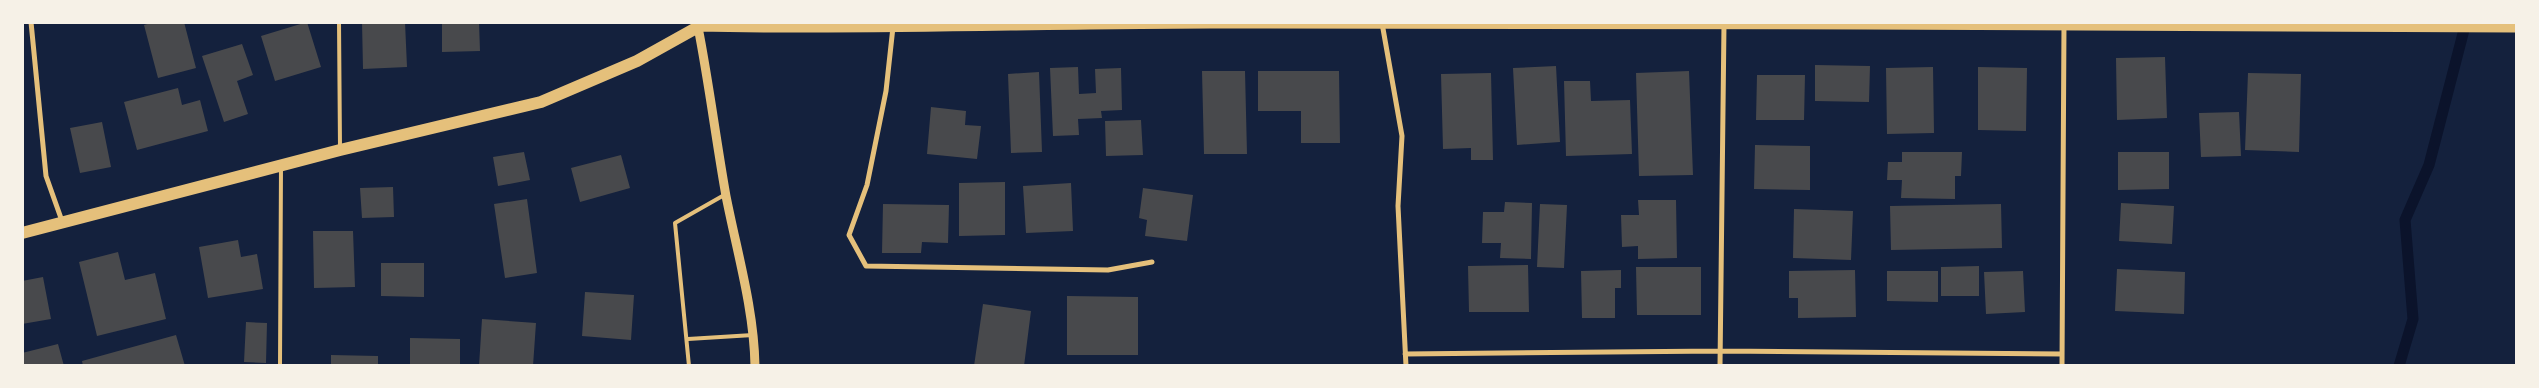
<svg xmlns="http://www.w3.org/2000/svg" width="2539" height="388" font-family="Ubuntu,sans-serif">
<rect width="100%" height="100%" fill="#14213d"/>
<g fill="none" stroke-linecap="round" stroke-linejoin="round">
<path stroke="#0b132b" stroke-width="11" d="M2399,366L2413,319L2405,220L2429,165L2466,22"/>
</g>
<path fill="#48494c" d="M154,22H184L196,68L158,78L144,25Z
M307,22L321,67L275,81L261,36Z
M362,22H405L407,67L363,69Z
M442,22H479L480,51L442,52Z
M242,44L253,75L237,81L248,114L224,122L202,56Z
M2165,57L2167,118L2117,120L2116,58Z
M1815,65L1870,66L1869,102L1815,101Z
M1556,66L1560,142L1517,145L1513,68Z
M1078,67L1079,94L1096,93L1095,69L1121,68L1122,110L1101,111L1102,118L1078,119L1079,135L1053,136L1050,68Z
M1933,67L1934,133L1887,134L1886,68Z
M1978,67L2027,68L2026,131L1978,130Z
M1202,71H1245L1247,154H1204Z
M1258,71H1339L1340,143H1301V111H1258Z
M1689,71L1693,175L1639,176L1636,73Z
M1039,72L1042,152L1011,153L1008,74Z
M1491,73L1493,160H1471V148L1443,149L1441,74Z
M2248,73L2301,74L2299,152L2245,150Z
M1757,75H1805L1804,120H1756Z
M1564,81H1590L1591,101L1630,100L1632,154L1566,156Z
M178,88L182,105L200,100L208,131L137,150L124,102Z
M931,107L966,111L965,125L981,126L977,159L927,154Z
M2239,112L2241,156L2201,157L2199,113Z
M1141,120L1143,155L1106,156L1105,121Z
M102,122L111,167L80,173L70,128Z
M1755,145L1810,146V190L1754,189Z
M524,152L530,180L498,186L493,157Z
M1902,152H1962L1961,176H1955V199L1901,198L1902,180H1887L1888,162H1902Z
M2118,152H2169V189L2118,190Z
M621,155L630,188L580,202L571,168Z
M1005,182V235L959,236V183Z
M1071,183L1073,231L1026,233L1023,186Z
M393,187L394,217L362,218L360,188Z
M1143,188L1193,195L1187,241L1145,236L1147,220L1139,218Z
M527,199L537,273L505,278L494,204Z
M1638,200H1676L1677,258L1638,259V246L1622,247L1621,215H1639Z
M1505,202L1532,203L1531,259L1500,258L1501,243H1482L1483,212H1504Z
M2121,203L2174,206L2172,244L2119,241Z
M883,204L949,205L948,243L922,242L921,253H882Z
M1540,204L1567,205L1564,268L1537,267Z
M2001,204L2002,248L1891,250L1890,206Z
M1794,209L1853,211L1851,260L1793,258Z
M313,231H353L355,287L314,288Z
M238,240L241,257L257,254L263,289L208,298L199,247Z
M118,252L125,280L155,273L166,319L97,336L79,262Z
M381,263H424V297L381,296Z
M1528,265L1529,312H1469L1468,266Z
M1979,266V296H1941V267Z
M1636,267H1701V315H1637Z
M2117,269L2185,272L2184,314L2115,311Z
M1621,270V288H1615V318H1582L1581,271Z
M1855,270L1856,317L1798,318V298H1789V271Z
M1887,271H1938V302L1887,301Z
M2023,271L2025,312L1986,314L1984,272Z
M43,277L51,319L22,324V281Z
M585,292L634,295L631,340L582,336Z
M1067,296L1138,297V355H1067Z
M983,304L1031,311L1024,366H974Z
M482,319L536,323L533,366H479Z
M246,322L267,323L266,363L244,362Z
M176,335L185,366H83L82,361Z
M410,338L460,339V366H410Z
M58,344L64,366H22V353Z
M331,355L378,356V366H331Z"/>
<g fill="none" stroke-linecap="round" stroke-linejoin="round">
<path stroke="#e5c07b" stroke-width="4" d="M339,22L340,148
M688,339L753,335
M280,366L281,167
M689,366L675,223L726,194"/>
<path stroke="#e5c07b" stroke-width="5" d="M31,22L46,176L62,221
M1382,23L1402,136L1398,206L1406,366
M893,27L886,91L867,185L849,235L866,266L1108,270L1152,262
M1405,354L1720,351L2062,354
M1720,366L1724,24
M2062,366L2064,24"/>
<path stroke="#e5c07b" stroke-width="9" d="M755,366C754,309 737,252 726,196C716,140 709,83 698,27C869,31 1039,24 1210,24C1645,24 2081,25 2516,28"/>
<path stroke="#e5c07b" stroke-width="12" d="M22,233L340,150L541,102L637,61L698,27V22"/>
</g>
<rect width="2539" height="388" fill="none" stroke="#f6f1e7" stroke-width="48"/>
</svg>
